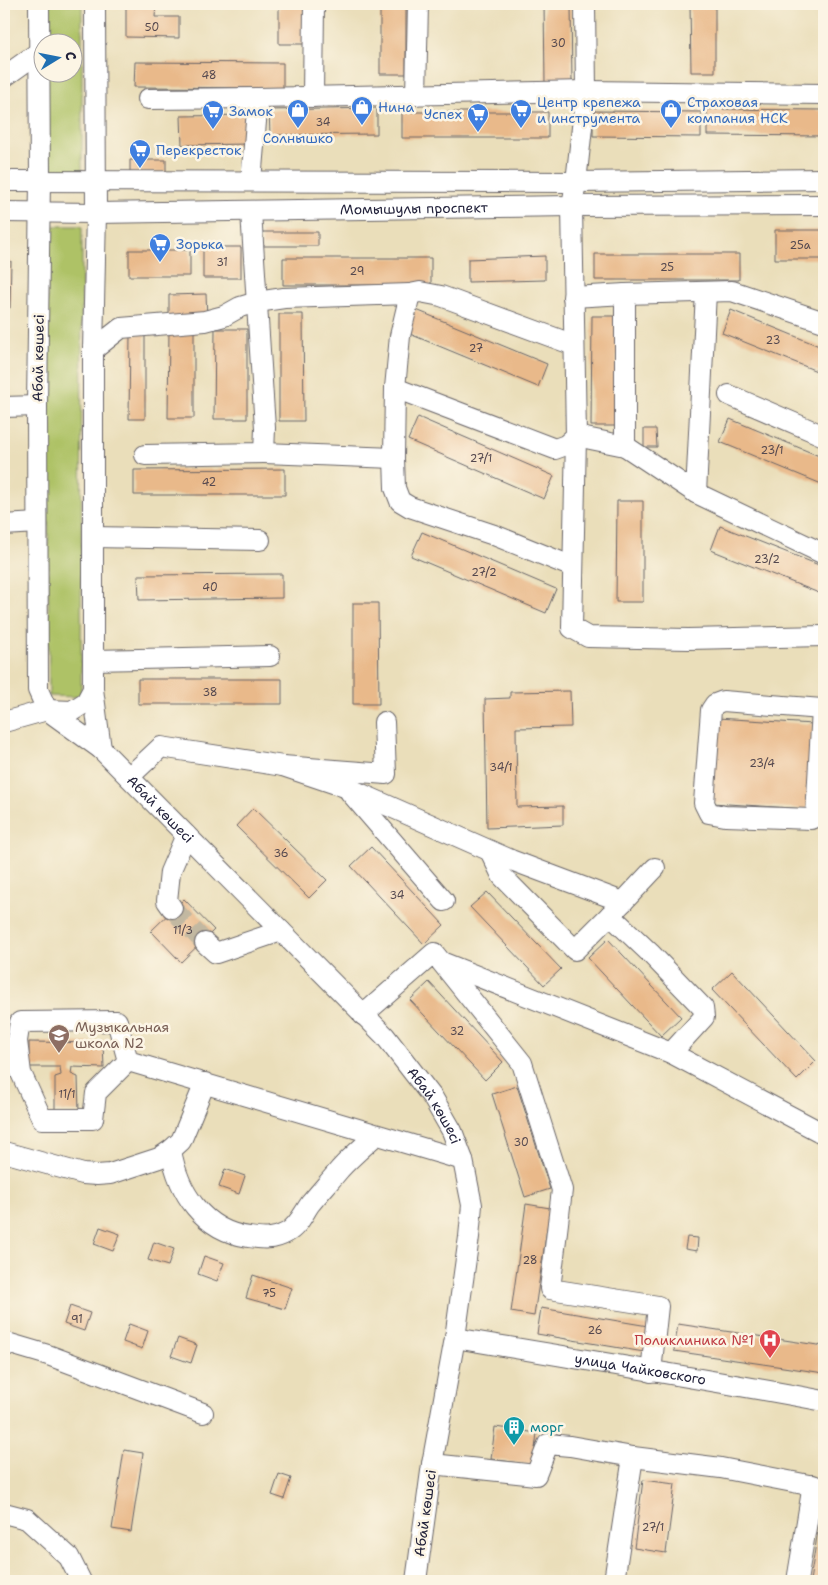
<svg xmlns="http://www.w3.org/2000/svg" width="828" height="1585" font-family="'Shantell Sans',sans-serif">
<rect width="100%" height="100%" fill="#fcf5e5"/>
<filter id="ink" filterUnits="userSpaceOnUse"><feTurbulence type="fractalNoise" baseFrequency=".02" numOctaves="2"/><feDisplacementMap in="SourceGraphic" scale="10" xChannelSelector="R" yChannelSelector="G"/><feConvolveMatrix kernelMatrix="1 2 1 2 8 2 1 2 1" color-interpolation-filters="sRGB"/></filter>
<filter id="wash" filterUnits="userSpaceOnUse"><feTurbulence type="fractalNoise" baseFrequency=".0096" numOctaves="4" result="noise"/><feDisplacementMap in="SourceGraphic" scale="20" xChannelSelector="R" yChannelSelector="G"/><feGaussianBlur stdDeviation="1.12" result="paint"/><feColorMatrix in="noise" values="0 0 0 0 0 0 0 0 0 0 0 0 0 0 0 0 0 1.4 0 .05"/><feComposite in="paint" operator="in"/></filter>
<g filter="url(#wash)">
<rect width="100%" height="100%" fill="#eadeba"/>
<path fill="#aec266" stroke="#687250" d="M46,4H82V172L46,173V73L72,72V42H46Z
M47,226H82L81,697L49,696Z"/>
<g id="blocks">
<path fill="#e9b98a" d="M126,4H156L155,17H179V38L126,37Z
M279,4H305V44H279Z
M380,4H406V74H380Z
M544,4H571L572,83L545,84Z
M690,4H715V72H691Z
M135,62L283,63V88L134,87Z
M377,108V134L270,135L269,110Z
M707,109L824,110V136L707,135Z
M593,111L701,112V137L593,136Z
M402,112H548V138H402Z
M251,115V144L182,145L181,116Z
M130,160H166V172L130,173Z
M775,230H824V259H775Z
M262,232H318V246H262Z
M203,247H241V278H203Z
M129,250H190V276H129Z
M595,254H739V280H595Z
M545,256V280L468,282V259Z
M283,258H431V285H283Z
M4,261H11L10,308H4Z
M206,294L207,318L169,319V295Z
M414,309L547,364L538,387L405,332Z
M731,310L824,348V374L722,333Z
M279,314H303L304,421H279Z
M592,316H617V426H591Z
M169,329H194V418H168Z
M215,329H247V419H214Z
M145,334V419H129L130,335Z
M418,417L554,476L544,499L408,440Z
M730,419L824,458V485L720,442Z
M644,429H656L657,447H644Z
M285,469V495H134V470Z
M617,501H643V602H616Z
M720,526L824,567V595L711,550Z
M422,532L556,589L546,613L411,556Z
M282,574V598L139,600L138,575Z
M353,603H378L379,704H353Z
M138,679H282V704H138Z
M570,691L571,727L516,728L517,807L563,806V825L487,828L485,699L510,698V692Z
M717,718L813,724L808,809L712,803Z
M253,808L327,880L309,898L236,826Z
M371,847L444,925L424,944L351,866Z
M487,892L561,969L544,985L470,907Z
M184,899L214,930L181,962L151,931Z
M608,939L681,1017L661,1036L588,958Z
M732,971L816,1061L797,1080L712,990Z
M429,982L503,1062L485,1080L410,1000Z
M29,1042L103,1043L104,1068L72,1067L71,1074L78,1077L79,1112L55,1111V1077L61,1075L60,1067H29Z
M517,1086L550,1189L525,1197L492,1094Z
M225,1169L245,1176L239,1194L219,1187Z
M526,1204L550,1208L534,1316L511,1312Z
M100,1227L120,1234L113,1251L94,1244Z
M687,1237L698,1238L697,1251L685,1249Z
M154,1242L174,1249L168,1266L148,1260Z
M204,1256L224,1263L217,1281L198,1274Z
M253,1275L292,1288L285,1309L246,1298Z
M70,1306L90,1313L84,1331L64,1324Z
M541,1308L654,1327L650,1353L537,1334Z
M129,1324L148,1331L142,1349L123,1342Z
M678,1324L824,1346V1373L674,1351Z
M178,1338L197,1345L191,1363L171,1356Z
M495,1427L537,1433L533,1465L491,1459Z
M124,1450L143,1453L131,1532L112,1529Z
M279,1474L291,1478L284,1499L272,1495Z
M643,1480L675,1484L666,1553L634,1548Z
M822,1505H824V1581H810Z"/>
</g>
</g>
<g filter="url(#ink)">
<use href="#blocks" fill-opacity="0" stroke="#686467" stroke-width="1"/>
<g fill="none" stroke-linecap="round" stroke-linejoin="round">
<path stroke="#c2b8a1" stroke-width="20" stroke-dasharray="20 10" stroke-linecap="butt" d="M172,908L205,943"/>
<g stroke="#686467" stroke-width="22">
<g id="minor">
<path id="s1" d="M39,4L40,180L37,406L38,690L47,710L101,749L385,1036L433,1098L452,1131L463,1160L472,1205L469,1237L455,1338L432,1464L416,1581"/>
<path d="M95,4L96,213L93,350V689L101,749"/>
<path d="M585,4L586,91L576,182L572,206L576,436L572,628L588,637L688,639L824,636"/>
<path d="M4,77L39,52"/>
<path d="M416,95L418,4"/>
<path d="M313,97L314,4"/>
<path d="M148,99L258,98"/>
<path d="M4,181L576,182L824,179"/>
<path d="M251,181L258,98L586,91L824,94"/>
<path id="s2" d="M4,212L96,213L572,206L824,205"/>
<path d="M410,294L420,292L441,296L574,345"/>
<path d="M573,297L625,294L732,291L824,322"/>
<path d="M93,350L121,328L205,321L224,316L240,307L257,302L284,298L410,294L400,336L395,388"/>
<path d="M729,395L824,436"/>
<path d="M4,407L37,406"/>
<path d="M576,436L625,446V294"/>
<path d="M625,446L696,493L824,554"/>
<path d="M264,453L394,458L395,388L555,449L566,445L576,436"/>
<path d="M145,455L264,453L265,428L251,212"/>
<path d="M394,458L395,488L400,501L410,507L494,535L573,567"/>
<path d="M696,493L706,292"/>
<path d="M4,525L37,523"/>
<path d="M93,537L260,540"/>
<path d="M94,660L270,656"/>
<path d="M822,709L816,816L811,819L725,816L709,813L704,803L711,710L715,704L723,701L822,709L824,708"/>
<path d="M4,722L47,710L72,711L86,702L93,689"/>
<path d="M283,766L348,788L511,860L623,902L610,915L650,953L703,1008L704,1017L671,1053"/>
<path d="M129,777L161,747L283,766L386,774L384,722"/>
<path d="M350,792L444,901"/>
<path d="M490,851L502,876L575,950L610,915"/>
<path d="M623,902L655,868"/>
<path d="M172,908L167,901L170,872L186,835"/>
<path d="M205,943L216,953L281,931"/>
<path d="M444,963L671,1053L824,1134"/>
<path d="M363,1015L434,953L522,1063L562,1190L550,1289L658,1306L651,1372"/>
<path d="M128,1061L117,1021L20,1022L17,1041L21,1073L42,1119H93L96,1093L128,1061L463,1160"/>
<path d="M171,1150C178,1192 203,1231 249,1237C262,1239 274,1240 286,1233C298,1227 303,1214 310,1204C320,1192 330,1181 340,1169C351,1157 364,1146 376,1135"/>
<path d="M4,1152L83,1174L97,1175L110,1174L159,1158L171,1150L181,1141L205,1083"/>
<path id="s3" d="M455,1338C578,1359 702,1378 824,1401"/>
<path d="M4,1342L48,1355L203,1413"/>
<path d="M432,1464L536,1475L548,1444L570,1446L633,1457L721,1468L824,1488"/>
<path d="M4,1513L27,1519L69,1557L81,1581"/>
<path d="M614,1581L633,1457"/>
<path d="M797,1581L813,1485"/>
</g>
</g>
<use href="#minor" stroke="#fff" stroke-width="20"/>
</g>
</g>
<defs>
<g id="shop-pin" transform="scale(1.125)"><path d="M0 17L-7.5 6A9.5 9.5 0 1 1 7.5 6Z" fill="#3f7fe0" stroke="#fcf5e5"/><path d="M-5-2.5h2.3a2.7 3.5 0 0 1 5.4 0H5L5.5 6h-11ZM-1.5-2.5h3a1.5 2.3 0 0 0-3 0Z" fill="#fff"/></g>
<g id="supermarket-pin" transform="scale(1.125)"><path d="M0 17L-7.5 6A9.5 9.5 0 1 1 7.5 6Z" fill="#3f7fe0" stroke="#fcf5e5"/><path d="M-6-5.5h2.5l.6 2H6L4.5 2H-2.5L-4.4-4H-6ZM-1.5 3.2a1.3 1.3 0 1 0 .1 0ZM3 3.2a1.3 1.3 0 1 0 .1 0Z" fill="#fff"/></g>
<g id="school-pin" transform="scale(1.125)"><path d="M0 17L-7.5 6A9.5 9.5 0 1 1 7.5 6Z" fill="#8d6e63" stroke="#fcf5e5"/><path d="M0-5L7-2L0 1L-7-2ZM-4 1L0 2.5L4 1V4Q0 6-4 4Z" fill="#fff"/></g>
<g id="hospital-pin" transform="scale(1.125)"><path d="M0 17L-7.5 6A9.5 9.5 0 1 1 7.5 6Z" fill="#e0444e" stroke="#fcf5e5"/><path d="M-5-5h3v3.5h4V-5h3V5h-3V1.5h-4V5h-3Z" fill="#fff"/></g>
<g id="building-pin" transform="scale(1.125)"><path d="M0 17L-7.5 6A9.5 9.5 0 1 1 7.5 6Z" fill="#0f9aa8" stroke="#fcf5e5"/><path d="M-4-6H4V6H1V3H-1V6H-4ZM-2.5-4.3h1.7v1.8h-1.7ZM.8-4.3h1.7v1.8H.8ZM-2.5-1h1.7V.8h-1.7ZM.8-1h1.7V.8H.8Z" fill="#fff"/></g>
</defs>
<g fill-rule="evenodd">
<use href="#shop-pin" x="362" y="107"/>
<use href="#shop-pin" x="298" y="110"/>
<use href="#supermarket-pin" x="521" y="110"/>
<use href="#shop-pin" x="671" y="110"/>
<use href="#supermarket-pin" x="213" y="111"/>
<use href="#supermarket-pin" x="478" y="114"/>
<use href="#supermarket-pin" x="140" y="150"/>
<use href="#supermarket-pin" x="160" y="244"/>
<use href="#school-pin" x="59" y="1035"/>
<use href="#hospital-pin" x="770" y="1340"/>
<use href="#building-pin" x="514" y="1427"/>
</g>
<g text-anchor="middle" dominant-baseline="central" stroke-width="5" stroke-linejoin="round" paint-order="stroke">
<g font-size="11" fill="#54484f">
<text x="152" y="27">50</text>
<text x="558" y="43">30</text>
<text x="209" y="75">48</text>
<text x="323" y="122">34</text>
<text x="800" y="245">25а</text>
<text x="222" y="262">31</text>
<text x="667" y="267">25</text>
<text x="357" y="271">29</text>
<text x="773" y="340">23</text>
<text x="476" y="348">27</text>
<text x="772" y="450">23/1</text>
<text x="481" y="458">27/1</text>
<text x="209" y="482">42</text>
<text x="767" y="559">23/2</text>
<text x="484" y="572">27/2</text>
<text x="210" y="587">40</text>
<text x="210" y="692">38</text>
<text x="762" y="763">23/4</text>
<text x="501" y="767">34/1</text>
<text x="281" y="853">36</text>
<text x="397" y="895">34</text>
<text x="183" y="930">11/3</text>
<text x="457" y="1031">32</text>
<text x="67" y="1094">11/1</text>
<text x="521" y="1142">30</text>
<text x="530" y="1260">28</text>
<text x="269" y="1293">75</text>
<text x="77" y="1319">91</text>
<text x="595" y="1330">26</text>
<text x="653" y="1527">27/1</text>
</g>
<g font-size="14" fill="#366cbe" stroke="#fcf5e5" text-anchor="start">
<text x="537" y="102">Центр крепежа<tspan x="537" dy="16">и инструмента</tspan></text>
<text x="687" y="102">Страховая<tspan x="687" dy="16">компания НСК</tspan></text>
<text x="378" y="107">Нина</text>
<text x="229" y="111">Замок</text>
<text x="462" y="114" text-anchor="end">Успех</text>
<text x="298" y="138" text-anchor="middle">Солнышко</text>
<text x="156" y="150">Перекресток</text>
<text x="176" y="244">Зорька</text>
</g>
<g font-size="14" fill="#22223b" stroke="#fcf5e5">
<text stroke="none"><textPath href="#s2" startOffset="410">Момышулы проспект</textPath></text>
<text transform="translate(38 358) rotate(-89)">Абай көшесі</text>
<text stroke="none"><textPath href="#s1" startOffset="859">Абай көшесі</textPath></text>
<text stroke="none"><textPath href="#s1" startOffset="1264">Абай көшесі</textPath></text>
<text stroke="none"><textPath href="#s3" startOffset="188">улица Чайковского</textPath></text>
<text transform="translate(425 1513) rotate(-82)">Абай көшесі</text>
</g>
<g font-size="14" fill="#785e54" stroke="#fcf5e5" text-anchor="start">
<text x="75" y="1027">Музыкальная<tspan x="75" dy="16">школа N2</tspan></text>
</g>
<g font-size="14" fill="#be3a42" stroke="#fcf5e5" text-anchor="end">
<text x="754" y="1340">Поликлиника №1</text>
</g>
<g font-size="14" fill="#0d838f" stroke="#fcf5e5" text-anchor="start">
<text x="530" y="1427">морг</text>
</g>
</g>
<rect width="828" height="1585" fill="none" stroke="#fcf5e5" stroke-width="20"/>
<g transform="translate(58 58) rotate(80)"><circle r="24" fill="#fcf5e5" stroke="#a5a1a1"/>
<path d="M0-4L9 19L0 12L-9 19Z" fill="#1f6fb2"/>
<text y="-8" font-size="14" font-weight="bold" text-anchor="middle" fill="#22223b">С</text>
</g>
</svg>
